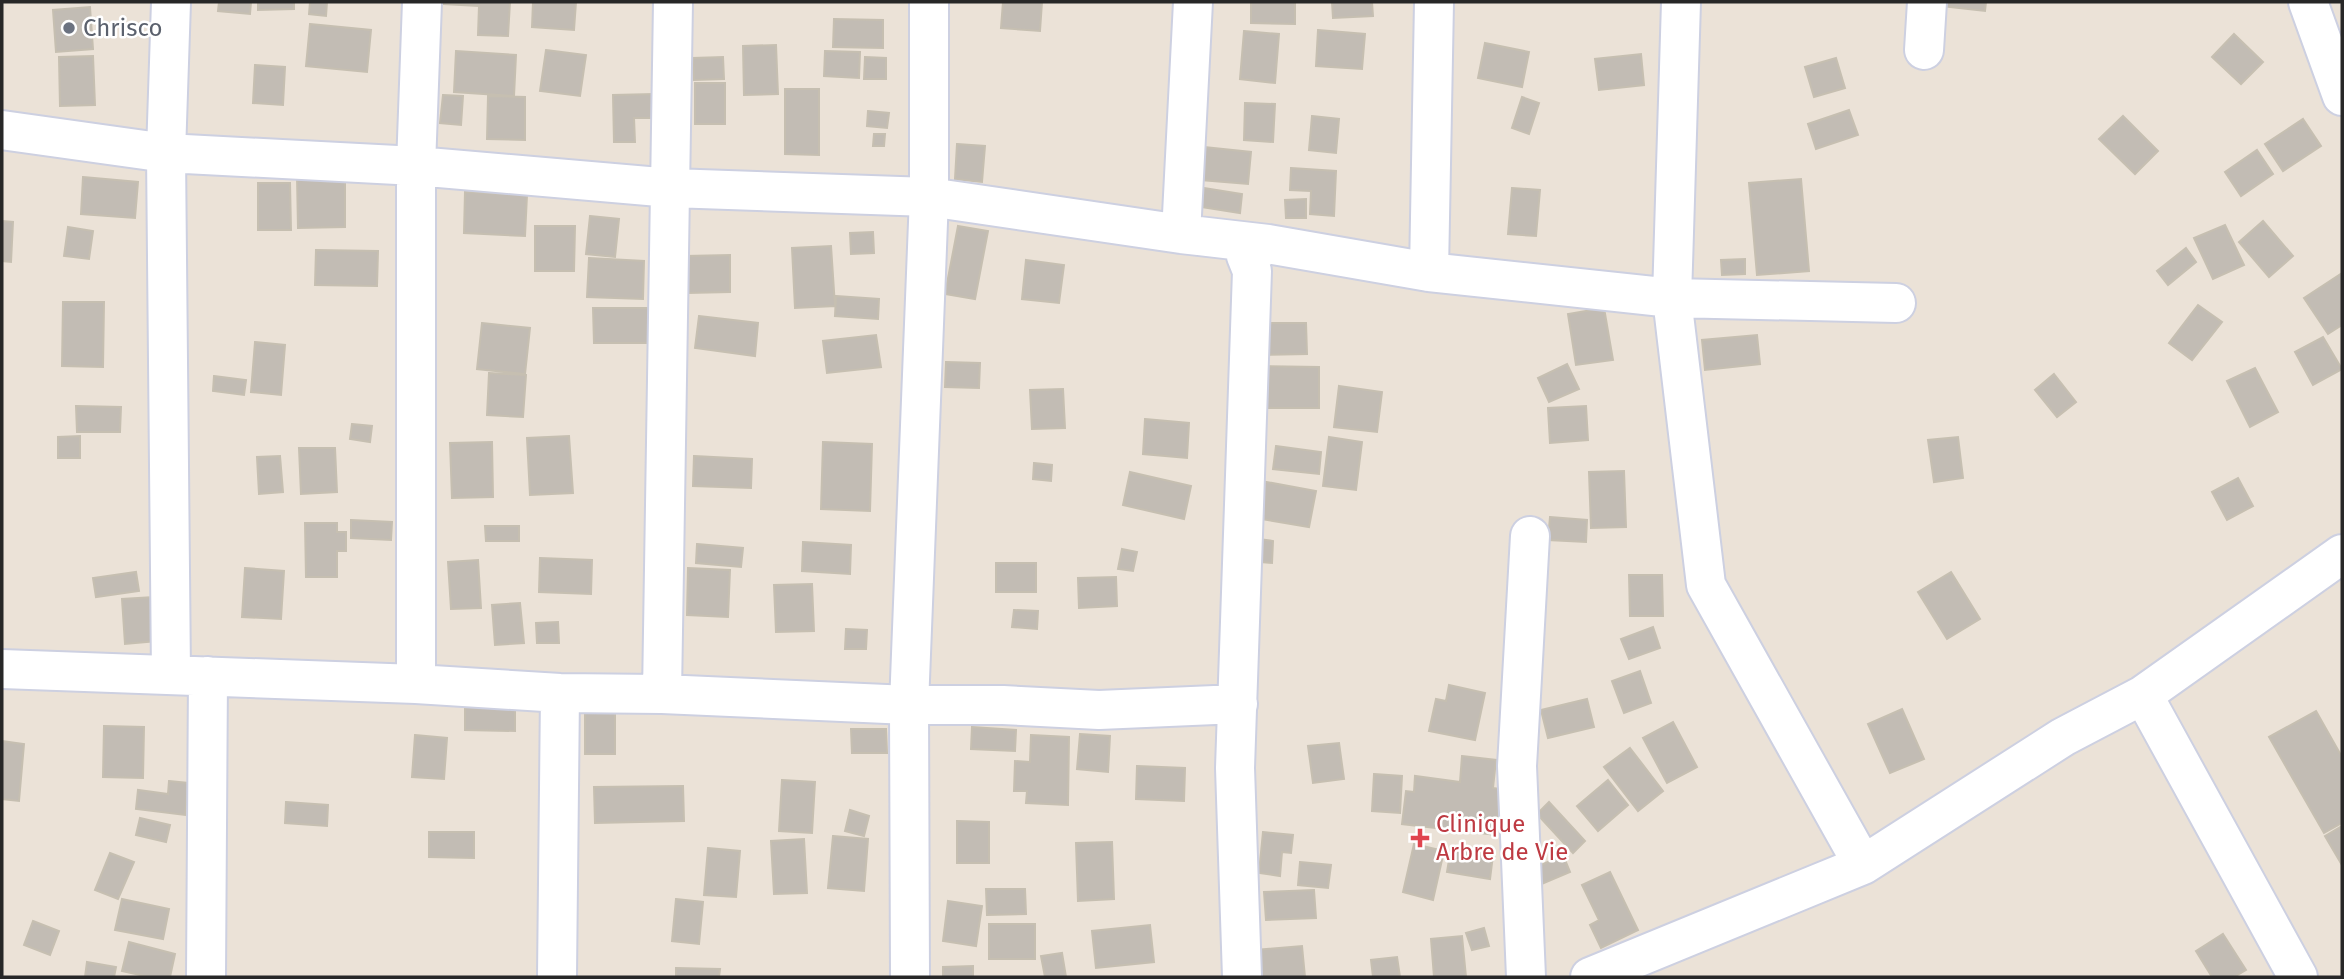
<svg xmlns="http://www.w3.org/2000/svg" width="2344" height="979" font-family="'Fira Sans',sans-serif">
<rect width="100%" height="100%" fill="#ebe2d7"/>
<path fill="#c2bcb4" stroke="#c6bfb1" stroke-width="2" d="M219,2H251L250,14L218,11Z
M258,2H294V9L258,10Z
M310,2H327L326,16L309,14Z
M444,2H510L508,36L478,35L479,6L444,4Z
M533,2H576L574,30L532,27Z
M1003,2H1042L1040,31L1001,28Z
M1251,2H1295V24L1251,23Z
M1332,2H1372L1373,16L1333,18Z
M1941,2H1986L1985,11L1940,6Z
M90,7L93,49L56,52L53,10Z
M834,19L883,20V48L833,47Z
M310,24L371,30L367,72L306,66Z
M1318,30L1365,34L1362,69L1316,66Z
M1244,31L1279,34L1275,83L1240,79Z
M2234,34L2263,62L2241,84L2212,57Z
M1485,43L1529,52L1522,87L1478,78Z
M776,45L778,94L744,95L743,46Z
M546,50L586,55L580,96L540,91Z
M456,51L516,55L514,96L454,92Z
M825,51L860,52L859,78L824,76Z
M1641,54L1644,85L1599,90L1595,59Z
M93,56L95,105L60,106L59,57Z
M723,57L724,79L694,80L693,58Z
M865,57L886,58V79H864Z
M1836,58L1845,88L1814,97L1805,67Z
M255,65L285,67L283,105L253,103Z
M695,83H725V124H695Z
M785,89H819V155L785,154Z
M654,94V118H634L635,142H614L613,95Z
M443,95L463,96L461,125L440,123Z
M488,96L525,97V140L487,139Z
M1522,97L1539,103L1529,134L1512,128Z
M1245,103L1275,104L1273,142L1244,140Z
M1849,110L1858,135L1816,149L1808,124Z
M868,111L889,113L887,128L867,126Z
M1312,116L1339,119L1336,153L1309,150Z
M2123,116L2158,151L2135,174L2099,139Z
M2303,119L2321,146L2283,171L2265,144Z
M874,134H885L884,146H873Z
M957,144L985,146L982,182L955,179Z
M1204,147L1251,152L1248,184L1201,180Z
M2257,150L2273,174L2241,196L2225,172Z
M1291,168L1336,171L1334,216L1310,214L1311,191L1290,190Z
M297,176H345V227L298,228Z
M83,177L138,182L135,218L81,214Z
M1801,179L1809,271L1757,275L1749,183Z
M258,183H290L291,230H258Z
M1204,188L1242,194L1240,213L1201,207Z
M1512,188L1540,190L1536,236L1508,234Z
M465,192L527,195L525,236L464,233Z
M1306,199V218H1286L1285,200Z
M590,216L619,219L615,257L586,254Z
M2,221L13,222L11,262L2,261Z
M2263,221L2293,256L2269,277L2239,242Z
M2225,225L2244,265L2213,279L2194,238Z
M535,226H575L574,271H535Z
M958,226L988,231L975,299L945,294Z
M68,227L93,231L89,259L64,256Z
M873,232L874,253L851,254L850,233Z
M831,246L835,306L795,308L792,248Z
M2186,248L2196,262L2168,285L2157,271Z
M316,250L378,251L377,286L315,285Z
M730,255V292L688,293L686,256Z
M589,258L644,261L643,299L587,297Z
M1745,259V274L1722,275L1721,260Z
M1026,260L1064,265L1059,303L1022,299Z
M2342,273V325L2328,334L2304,298Z
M836,296L879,299L878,319L835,316Z
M63,302H104L103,367L62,366Z
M2198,305L2222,322L2192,360L2169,343Z
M593,308H649V343H594Z
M1604,308L1613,360L1576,365L1568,314Z
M699,316L758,323L755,356L695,348Z
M482,323L530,328L525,374L477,369Z
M1257,323H1306L1307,354L1258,355Z
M876,335L881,367L827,373L823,341Z
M1757,335L1760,364L1705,370L1702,340Z
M2323,337L2342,369L2313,385L2295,352Z
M255,342L285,345L281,395L251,392Z
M946,362L980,363L979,388L945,387Z
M1567,364L1579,389L1549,402L1538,378Z
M1257,366L1319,367V408H1256Z
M2255,368L2278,412L2250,427L2227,381Z
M489,373L526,375L523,417L487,415Z
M2054,374L2076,402L2057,417L2035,390Z
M214,376L246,380L244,395L213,391Z
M1339,386L1382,392L1377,432L1334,427Z
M1063,389L1065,428L1032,429L1030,390Z
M76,406L121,407L120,432H77Z
M1586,406L1588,440L1550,443L1548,408Z
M1145,419L1189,423L1187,458L1143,454Z
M352,424L372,426L370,442L350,439Z
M80,436V458H58V437Z
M569,436L573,493L530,495L527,438Z
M1329,437L1362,442L1356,490L1323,486Z
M1958,437L1963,478L1934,482L1928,440Z
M492,442L493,497L452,498L450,443Z
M823,442L872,444L870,511L821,509Z
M1276,446L1321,452L1319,474L1273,469Z
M299,448H335L337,492L301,494Z
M280,456L283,492L259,494L257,457Z
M694,456L752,459L751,488L693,486Z
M1034,463L1052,465L1051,481L1033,479Z
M1624,471L1626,527L1591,528L1589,472Z
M1130,472L1191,486L1184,519L1123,505Z
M2238,478L2253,506L2227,520L2212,492Z
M1261,481L1316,491L1309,527L1255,518Z
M1550,517L1587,520L1586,542L1548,540Z
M351,520L392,522L391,540L351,538Z
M305,523H337V532H346V551H337V577H306Z
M485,526H519V541H486Z
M1251,538L1273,541L1272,563L1249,561Z
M803,542L851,545L850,574L802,571Z
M697,544L743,548L741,567L696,563Z
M1122,549L1137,552L1133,571L1118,569Z
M540,558L592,560L591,594L539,592Z
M478,560L481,608L451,609L448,562Z
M996,563H1036V592H996Z
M245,568L284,571L281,619L242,617Z
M688,568L730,570L728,617L687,615Z
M136,572L139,591L96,597L93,578Z
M1951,572L1980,619L1947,639L1918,592Z
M1629,575H1662L1663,616H1630Z
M1116,577L1117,606L1079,608L1078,578Z
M812,584L814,631L776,632L774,585Z
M154,597L157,641L125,644L122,599Z
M520,603L524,643L495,645L492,605Z
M1014,610L1038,611L1037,629L1012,627Z
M558,622L559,643H537L536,623Z
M1653,627L1660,648L1629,659L1621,639Z
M846,629L867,630L866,649H845Z
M1640,671L1651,703L1624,713L1612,681Z
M1449,685L1485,693L1475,740L1429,731L1436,699L1446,701Z
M1587,699L1594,727L1548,738L1541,710Z
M465,707L515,709V731L465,730Z
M1902,709L1924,759L1890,773L1868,724Z
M2316,711L2342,757V823L2324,833L2269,737Z
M585,712H615V754H585Z
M1673,722L1697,767L1667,783L1643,738Z
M104,726L144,727L143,778L103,777Z
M972,727L1016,730L1015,751L971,749Z
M851,729H886L887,753H852Z
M1080,734L1110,736L1108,772L1077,769Z
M415,735L447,738L444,779L412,777Z
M1031,735L1069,737L1068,805L1026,803L1027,791H1014L1015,761L1030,762Z
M2,741L24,744L19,801L2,799Z
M1339,743L1344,779L1313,783L1308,746Z
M1630,748L1663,791L1638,811L1604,767Z
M1462,756L1496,760L1493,788L1501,789L1496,835L1402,824L1406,791L1414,792L1415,776L1460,782Z
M1137,766L1185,768L1184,801L1136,799Z
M1374,774L1402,776L1400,813L1372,811Z
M782,780L815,782L812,833L779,831Z
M1608,780L1628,805L1598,831L1577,806Z
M169,781L188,783L185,815L136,809L138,790L168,794Z
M683,786L684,821L595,823L594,787Z
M286,802L328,805L327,826L285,823Z
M1549,802L1585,841L1573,853L1537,814Z
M850,810L869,816L864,836L845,831Z
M140,818L170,825L166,842L136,835Z
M957,821L989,822V863H957Z
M2342,826V865L2325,836Z
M429,832H474V858L429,857Z
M1263,832L1293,835L1291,853L1282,852L1280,876L1259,873Z
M833,836L868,839L864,891L828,888Z
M804,839L807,893L774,894L771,841Z
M1112,842L1114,899L1078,901L1076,843Z
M1414,844L1444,851L1433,900L1403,892Z
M708,848L740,851L736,897L704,895Z
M1451,848L1493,855L1490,879L1447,872Z
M110,853L134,862L118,899L95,890Z
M1563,855L1570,872L1537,886L1530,870Z
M1300,862L1331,865L1328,888L1298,885Z
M1610,872L1638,930L1601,948L1590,925L1599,920L1582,885Z
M986,889H1025L1026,914L987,915Z
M1314,890L1316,918L1266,920L1264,892Z
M122,899L169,909L163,939L115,930Z
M676,899L703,902L699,944L672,941Z
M948,901L982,906L976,946L943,941Z
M33,921L59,931L50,955L24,945Z
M989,924H1035V959H989Z
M1150,925L1154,962L1096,968L1092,931Z
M1484,928L1489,946L1472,950L1466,933Z
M2223,934L2246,970L2234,977H2212L2196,951Z
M1462,936L1466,977H1434L1431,939Z
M129,942L175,954L170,977H149L122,971Z
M1302,946L1305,977H1258L1256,950Z
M1062,953L1066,977H1045L1041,956Z
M1397,957L1400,977H1373L1371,960Z
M87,962L116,967L114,977H85Z
M973,966V977H943V967Z
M676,968L720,969L719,977H676Z"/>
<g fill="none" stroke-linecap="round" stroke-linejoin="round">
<g stroke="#cdd0e1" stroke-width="42">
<path id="minor" d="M171,2L166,153L171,674
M1681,2L1672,298L1706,585L1863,865
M2308,2L2342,96
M1924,50L1927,2
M2,130L166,153L416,166L671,188L929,197L1181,234L1268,244L1429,272L1672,298L1896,303
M1181,234L1193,2
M1429,272L1434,2
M2,669L416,684L560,693L662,694L909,705H1003L1099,710L1238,704
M416,684V166L422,2
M662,694L673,2
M2143,695L2298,977
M206,977L208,676
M557,977L560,693
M1242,977L1235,768L1252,271L1246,256L1268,244
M1526,977L1517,766L1530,536
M1590,977L1863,865L2063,737L2143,695L2342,554"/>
</g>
<g stroke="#cdd0e1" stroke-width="42">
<path id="tertiary" d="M910,977L909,705L929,197V2"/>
</g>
<use href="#minor" stroke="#fff" stroke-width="38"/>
<use href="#tertiary" stroke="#fff" stroke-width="38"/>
</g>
<circle fill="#6b7280" stroke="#fff" stroke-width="2.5" cx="69" cy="28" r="7"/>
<path fill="#e0444e" stroke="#fff" stroke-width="2.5" d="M1416.5 827.5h7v7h7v7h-7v7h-7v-7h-7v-7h7z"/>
<g text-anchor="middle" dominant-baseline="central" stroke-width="5" stroke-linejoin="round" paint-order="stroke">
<g font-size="24" fill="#5b616d" stroke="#fff" text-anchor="start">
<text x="83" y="28">Chrisco</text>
</g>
<g font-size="24" fill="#be3a42" stroke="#fff" text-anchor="start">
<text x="1436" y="824">Clinique<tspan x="1436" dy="28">Arbre de Vie</tspan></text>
</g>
</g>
<rect width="2344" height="979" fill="none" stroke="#272727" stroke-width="7"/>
</svg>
